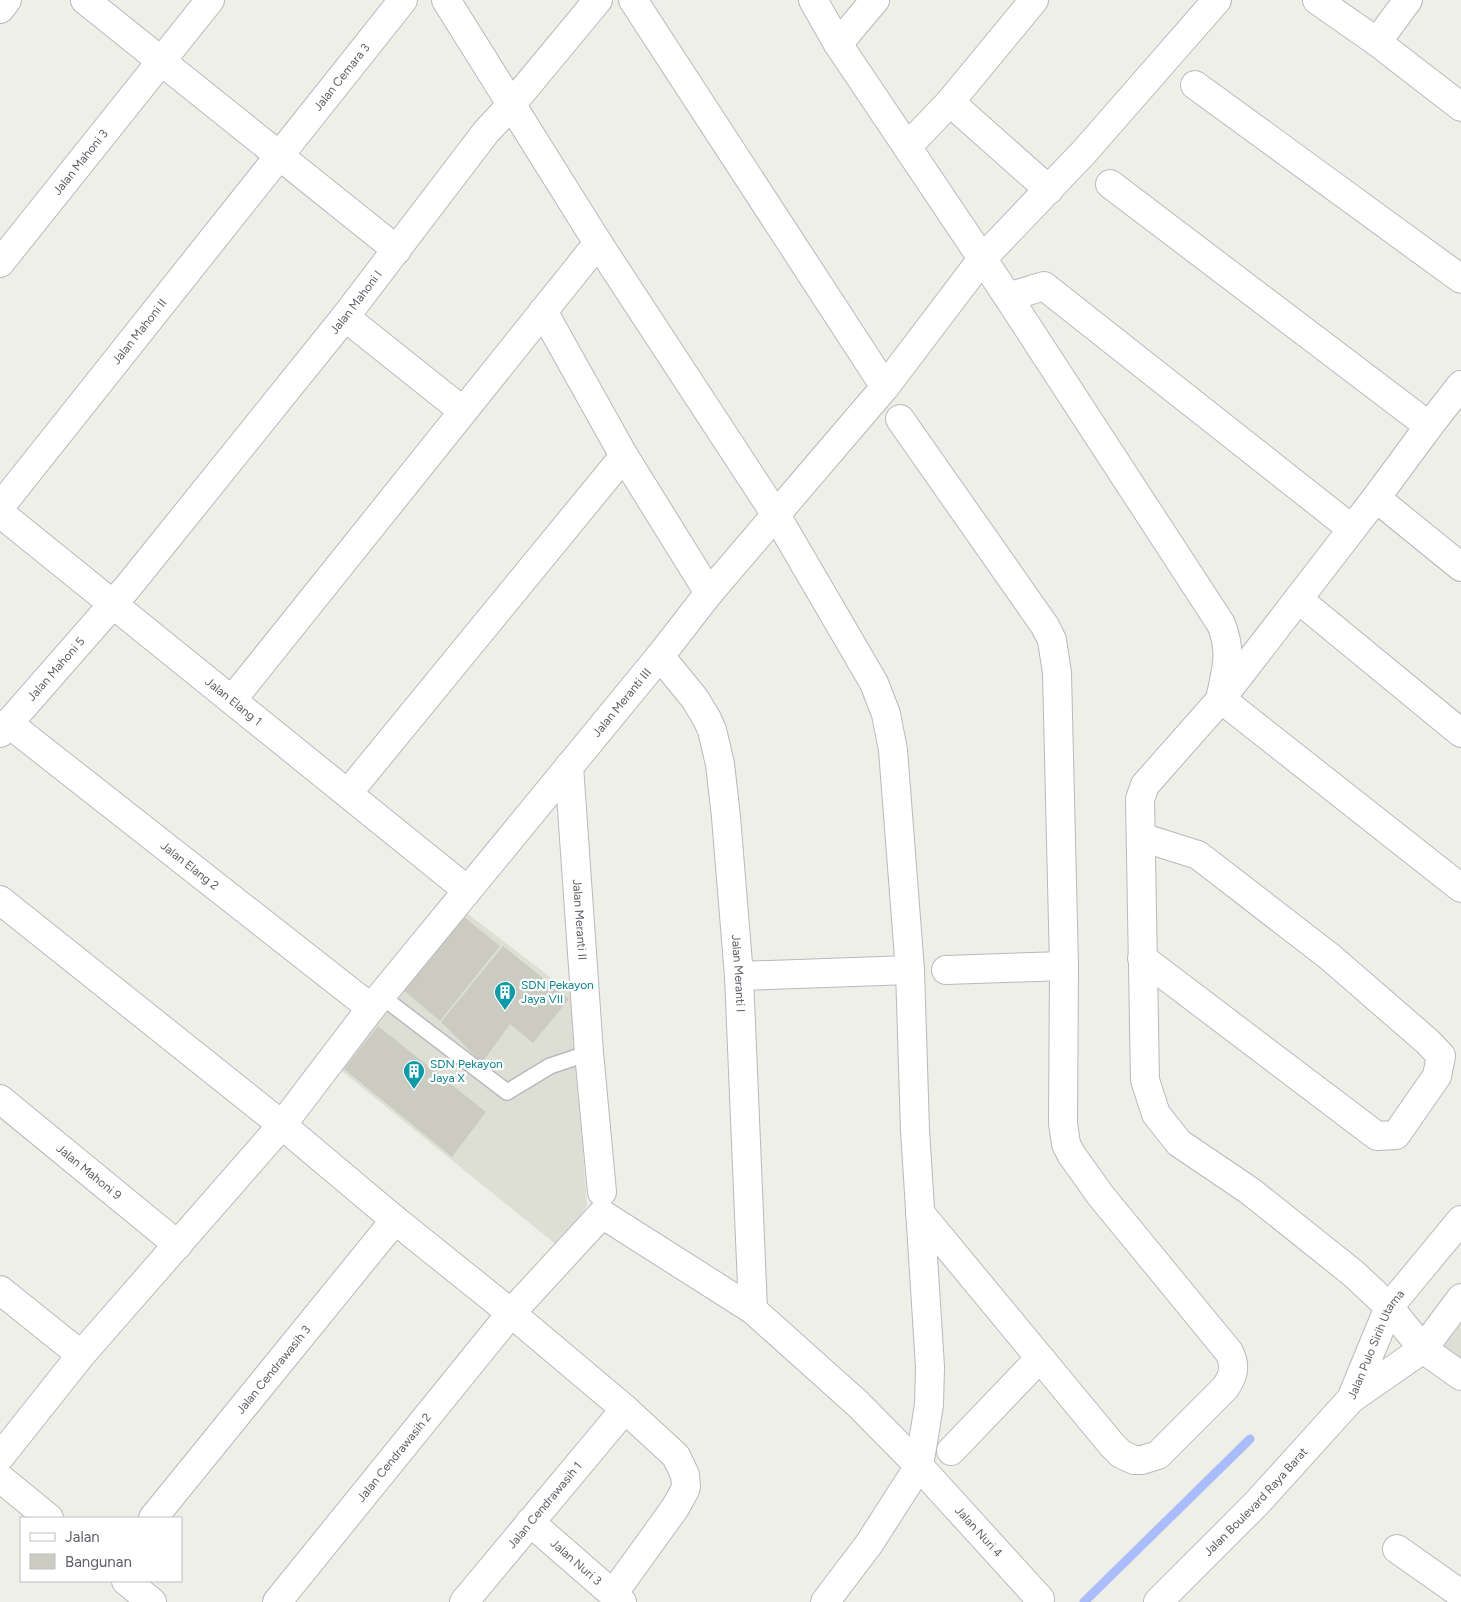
<svg xmlns="http://www.w3.org/2000/svg" width="1461" height="1602" font-family="Figtree,sans-serif">
<rect width="100%" height="100%" fill="#eeefe6"/>
<path fill="#dedfd4" d="M464,911L571,993L587,1206L558,1246L338,1068Z
M1461,1317V1375L1431,1355Z"/>
<g fill="none" stroke-linecap="round" stroke-linejoin="round">
<path stroke="#aabcfc" stroke-width="9" d="M1084,1602L1250,1439"/>
</g>
<path fill="#cbcbc2" d="M460,914L500,946L440,1021L401,988Z
M503,946L569,999L533,1043L510,1024L482,1063L441,1022Z
M378,1026L486,1112L452,1157L344,1069Z"/>
<g fill="none" stroke-linecap="round" stroke-linejoin="round">
<g stroke="#b8b9bf" stroke-width="18">
<path id="lane" d="M381,996L507,1092L550,1066L589,1053"/>
</g>
<g stroke="#b8b9bf" stroke-width="30">
<g id="street">
<path d="M85,0L397,250"/>
<path d="M446,0L598,243L776,515L874,683L886,714L893,750L910,970L915,1130L930,1367L929,1405L919,1466L869,1544L825,1602"/>
<path d="M633,0L885,387"/>
<path d="M813,0L838,44L1008,297L1221,624C1232,652 1227,667 1221,695"/>
<path d="M1317,0L1377,42L1461,107"/>
<path d="M0,9L7,0"/>
<path d="M1377,42L1408,0"/>
<path d="M838,44L875,0"/>
<path d="M1195,85L1461,279"/>
<path d="M950,102L1049,190"/>
<path d="M907,147L950,102L1034,0"/>
<path d="M1110,184L1429,426"/>
<path id="s1" d="M0,263L210,0"/>
<path d="M1008,297L1044,286L1352,529"/>
<path d="M543,311L624,456L709,593"/>
<path d="M345,317L463,411"/>
<path d="M1461,385L1429,426L1376,498L1221,699L1145,785L1140,799L1145,1080L1156,1114L1179,1143L1250,1191L1354,1274L1389,1307L1423,1349L1461,1376"/>
<path d="M900,419L1045,626L1052,640L1057,673L1064,966L1063,1123L1066,1144L1071,1154L1101,1196L1229,1352C1236,1366 1234,1375 1225,1388L1158,1455L1142,1460H1134L1121,1454L1112,1445L920,1213"/>
<path d="M1376,498L1461,567"/>
<path id="s2" d="M0,507L403,0"/>
<path id="s3" d="M0,513L467,890"/>
<path d="M1298,599L1461,733"/>
<path id="s4" d="M660,656L695,699L707,719L712,730L720,764L726,817L739,976L753,1310"/>
<path d="M1221,699L1461,888"/>
<path d="M232,700L598,243"/>
<path id="s5" d="M8,723L371,1008"/>
<path id="s6" d="M0,733L127,588L345,317L486,132L511,105L598,0"/>
<path id="s7" d="M569,766L589,1053L602,1192"/>
<path d="M348,793L624,456"/>
<path d="M1141,837L1198,855L1330,957L1428,1042L1441,1056L1437,1076L1396,1135L1377,1136L1142,958"/>
<path d="M0,900L282,1125L395,1220L511,1313L625,1409L676,1456L685,1475L686,1486L685,1490L675,1508L613,1594"/>
<path d="M946,970L1064,966"/>
<path d="M739,976L910,970"/>
<path id="s8" d="M0,1099L178,1245"/>
<path d="M0,1290L81,1355"/>
<path d="M951,1451L1040,1358"/>
<path id="s9" d="M0,1457L81,1355L282,1125L371,1008L660,656L709,593L885,387L982,259L1085,151L1217,0"/>
<path d="M0,1478L49,1518"/>
<path id="s10" d="M153,1518L395,1220"/>
<path id="s11" d="M530,1522L622,1602"/>
<path d="M1397,1549L1461,1594"/>
<path d="M126,1581L152,1602"/>
<path id="s12" d="M277,1602L511,1313L602,1214L753,1310L858,1404L919,1466L1040,1599"/>
<path id="s13" d="M464,1602L625,1409"/>
</g>
</g>
<g stroke="#b9bac1" stroke-width="30">
<g id="secondary">
<path id="s14" d="M1351,1399L1389,1307L1461,1220"/>
<path id="s15" d="M1158,1602L1256,1504L1351,1399L1423,1349L1461,1298"/>
</g>
</g>
<use href="#lane" stroke="#fff" stroke-width="15"/>
<use href="#street" stroke="#fff" stroke-width="28"/>
<use href="#secondary" stroke="#fff" stroke-width="28"/>
</g>
<defs>
<g id="building-pin" transform="scale(1.125)"><path d="M0 17L-7.5 6A9.5 9.5 0 1 1 7.5 6Z" fill="#0f9aa8" stroke="#fff"/><path d="M-4-6H4V6H1V3H-1V6H-4ZM-2.5-4.3h1.7v1.8h-1.7ZM.8-4.3h1.7v1.8H.8ZM-2.5-1h1.7V.8h-1.7ZM.8-1h1.7V.8H.8Z" fill="#fff"/></g>
</defs>
<g fill-rule="evenodd">
<use href="#building-pin" x="505" y="992"/>
<use href="#building-pin" x="414" y="1071"/>
</g>
<g text-anchor="middle" dominant-baseline="central" stroke-width="4.5" stroke-linejoin="round" paint-order="stroke">
<g font-size="12" fill="#5e5f66" stroke="#fff">
<text stroke="none"><textPath href="#s2" startOffset="549">Jalan Cemara 3</textPath></text>
<text stroke="none"><textPath href="#s1" startOffset="129">Jalan Mahoni 3</textPath></text>
<text stroke="none"><textPath href="#s6" startOffset="559">Jalan Mahoni I</textPath></text>
<text stroke="none"><textPath href="#s2" startOffset="224">Jalan Mahoni II</textPath></text>
<text stroke="none"><textPath href="#s6" startOffset="85">Jalan Mahoni 5</textPath></text>
<text stroke="none"><textPath href="#s3" startOffset="300">Jalan Elang 1</textPath></text>
<text stroke="none"><textPath href="#s9" startOffset="978">Jalan Meranti III</textPath></text>
<text stroke="none"><textPath href="#s5" startOffset="231">Jalan Elang 2</textPath></text>
<text stroke="none"><textPath href="#s7" startOffset="154">Jalan Meranti II</textPath></text>
<text stroke="none"><textPath href="#s4" startOffset="336">Jalan Meranti I</textPath></text>
<text stroke="none"><textPath href="#s8" startOffset="115">Jalan Mahoni 9</textPath></text>
<text stroke="none"><textPath href="#s14" startOffset="60">Jalan Pulo Sirih Utama</textPath></text>
<text stroke="none"><textPath href="#s10" startOffset="191">Jalan Cendrawasih 3</textPath></text>
<text stroke="none"><textPath href="#s12" startOffset="186">Jalan Cendrawasih 2</textPath></text>
<text stroke="none"><textPath href="#s15" startOffset="140">Jalan Boulevard Raya Barat</textPath></text>
<text stroke="none"><textPath href="#s13" startOffset="126">Jalan Cendrawasih 1</textPath></text>
<text stroke="none"><textPath href="#s12" startOffset="1002">Jalan Nuri 4</textPath></text>
<text stroke="none"><textPath href="#s11" startOffset="61">Jalan Nuri 3</textPath></text>
</g>
<g font-size="12" fill="#0d838f" stroke="#fff" text-anchor="start">
<text x="521" y="985">SDN Pekayon<tspan x="521" dy="14">Jaya VII</tspan></text>
<text x="430" y="1064">SDN Pekayon<tspan x="430" dy="14">Jaya X</tspan></text>
</g>
</g>
<rect x="20" y="1517" width="162" height="65" fill="#ffffff" stroke="#bfbfc2"/>
<rect x="30" y="1533" width="25" height="8" fill="#ffffff" stroke="#bfbfc2"/>
<text x="65" y="1542" font-size="15" fill="#5e5f66">Jalan</text>
<rect x="30" y="1554" width="25" height="15" fill="#cbcbc2" stroke="#bfbfc2"/>
<text x="65" y="1567" font-size="15" fill="#5e5f66">Bangunan</text>
</svg>
